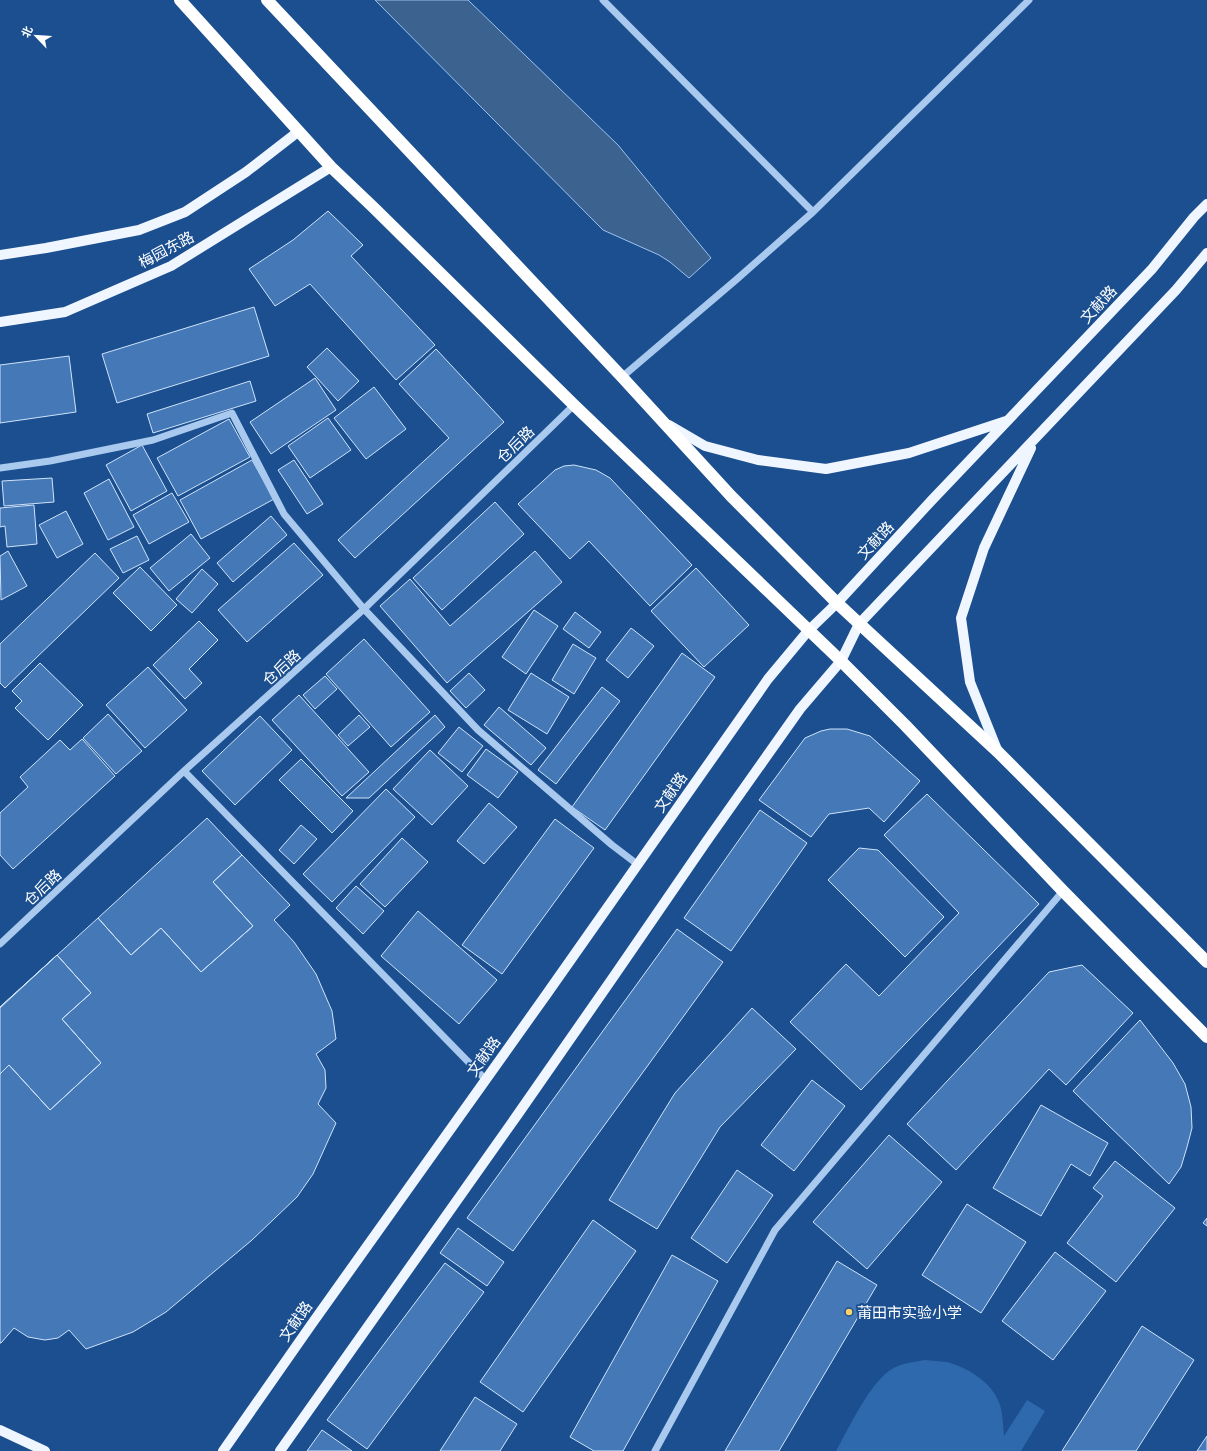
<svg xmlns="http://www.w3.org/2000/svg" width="1207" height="1451" font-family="Commissioner,'Noto Sans SC',sans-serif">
<rect width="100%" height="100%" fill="#1b4f8f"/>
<path fill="#2e69ad" d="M925,1360C932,1361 940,1361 946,1362C968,1367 993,1383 1000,1405C1003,1415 1003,1426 1004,1436L1027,1400L1045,1411L1021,1451H836C849,1428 870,1382 892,1369C902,1363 914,1362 925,1360Z"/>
<path fill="#3c6290" stroke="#9cc4f0" d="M375,0H468L618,145L711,258L689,278L670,262L659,255L603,230Z"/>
<path fill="#4478b7" stroke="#cfe3fa" d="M328,211L363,245L351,256L435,345L396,380L310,284L275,306L249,269L293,240Z
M254,307L269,356L117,403L102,354Z
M327,348L359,381L338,401L307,367Z
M436,349L504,422L355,558L338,540L449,438L399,384Z
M69,356L76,412L0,423V365Z
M315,378L336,410L271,454L250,422Z
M250,381L256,401L153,433L147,414Z
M374,387L406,429L366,459L334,418Z
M328,418L351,450L310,478L288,446Z
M229,419L250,457L178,496L157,458Z
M142,445L167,491L131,511L106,465Z
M252,460L274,499L201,539L180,500Z
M294,460L323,504L307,514L278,470Z
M574,465L596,470L610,478L692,565L650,606L589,541L570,559L518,504L555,470L564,466Z
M52,478L54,502L4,506L2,481Z
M109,479L134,527L108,540L84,493Z
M172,493L189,522L149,544L133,515Z
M495,502L524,534L442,610L413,578Z
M34,505L37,544L7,547L5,526L0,527V508Z
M66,511L83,544L57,558L39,525Z
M271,516L287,535L233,582L217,563Z
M191,534L210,558L169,591L150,568Z
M137,536L149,560L123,573L110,549Z
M294,543L323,575L247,642L218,610Z
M8,551L27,586L1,600L0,556Z
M535,551L562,582L447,683L380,606L410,579L450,626Z
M95,553L119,578L5,688L0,683V644Z
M140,567L177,605L151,631L113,593Z
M696,568L749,625L704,667L651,611Z
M202,569L218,584L192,613L176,599Z
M534,610L558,626L526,674L502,657Z
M575,612L601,632L589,648L563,629Z
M199,621L218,640L189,669L202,683L185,699L153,665Z
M631,628L654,646L628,678L606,660Z
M364,639L430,712L391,747L326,674Z
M573,644L596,658L574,694L552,680Z
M682,653L715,677L605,830L572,807Z
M40,663L83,705L48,740L15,708L22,701L12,691Z
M148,667L187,710L145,748L106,705Z
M469,673L485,690L466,708L450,691Z
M531,673L569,697L547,734L508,710Z
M325,676L337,689L315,709L303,695Z
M602,687L620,701L556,784L538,770Z
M299,695L369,772L342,796L272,720Z
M499,707L546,748L531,765L484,725Z
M108,714L142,751L116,774L83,738Z
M359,715L370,727L348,746L338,735Z
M435,715L445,727L369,798H346Z
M260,716L292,750L235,805L202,771Z
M459,727L483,746L462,772L438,753Z
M830,729H847L870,736L920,781L884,822L869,808L829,814L811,837L759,800L805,738L821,731Z
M82,739L115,776L13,869L0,855V813L28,787L20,777L60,740L70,750Z
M486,749L518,772L498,798L467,775Z
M430,750L468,786L432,825L393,789Z
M301,759L353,811L332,833L279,780Z
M386,789L415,817L332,902L303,874Z
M927,794L1039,904L861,1090L790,1022L846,964L879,996L959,913L884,835Z
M489,803L517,827L484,864L457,841Z
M760,810L807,843L731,951L684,918Z
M207,818L242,855L213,882L253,926L201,972L161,928L131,955L98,918Z
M555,819L594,848L502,974L462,945Z
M301,825L317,839L294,864L279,850Z
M402,838L428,862L385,907L360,884Z
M859,848L878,850L944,917L905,957L828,880Z
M242,855L290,905L274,920L294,942L316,974L332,1011L336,1039L316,1054L325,1070L326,1088L318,1104L336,1123L313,1174L297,1197L252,1240L166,1312L133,1332L86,1349L69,1330L58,1338L45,1340L28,1337L14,1328L1,1343H0V1074L9,1065L50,1110L101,1063L62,1019L91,993L57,955L0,1007L98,918L131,955L161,928L201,972L253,926L213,882Z
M356,886L384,911L363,934L336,908Z
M418,911L497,980L459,1024L381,956Z
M677,929L723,962L513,1251L467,1218Z
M57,955L91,993L62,1019L101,1063L50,1110L9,1065L0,1074V1008Z
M1082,965L1133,1013L1066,1085L1049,1069L956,1170L907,1124L1049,972Z
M752,1008L796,1049L720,1127L657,1229L609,1200L675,1093Z
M1140,1020L1173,1063L1185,1084L1191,1107L1192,1128L1187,1147L1181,1167L1169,1184L1073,1091Z
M812,1080L845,1106L794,1171L761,1145Z
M1041,1105L1108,1143L1090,1176L1071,1164L1041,1216L993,1188Z
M889,1135L942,1182L867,1269L813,1222Z
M1115,1161L1175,1208L1116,1282L1067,1243L1103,1196L1093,1188Z
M737,1170L773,1195L727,1263L691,1238Z
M967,1204L1026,1242L981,1313L922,1275Z
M1207,1218V1226L1203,1223Z
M593,1220L636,1251L523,1412L480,1382Z
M458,1228L504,1262L487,1286L440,1253Z
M1055,1252L1106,1291L1053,1360L1002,1321Z
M672,1255L718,1281L623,1451H594L570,1437Z
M837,1261L877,1285L779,1451H725Z
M445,1263L484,1292L367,1449L327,1420Z
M1142,1326L1194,1360L1136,1451H1062Z
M475,1397L517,1424L500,1451H440Z
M322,1430L352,1451H307Z
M1207,1436V1451H1197Z"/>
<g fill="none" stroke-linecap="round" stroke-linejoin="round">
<path stroke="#a9c9ee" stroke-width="7" d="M603,0L813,212
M622,377L737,279L813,212L1029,0
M0,468L50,461L153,440L232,413L284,514L364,609L478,730L612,845L637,864
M184,771L485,1079
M0,944L184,771L364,609L574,405
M655,1451L775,1230L1063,891"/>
<path stroke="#f0f6ff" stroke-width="10" d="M0,255L46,248L139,230L185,212L246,172L299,131
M0,322L65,312L171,266L331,167
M669,425L705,446L758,460L826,469L909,453L1006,421
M998,752L970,682L961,618L984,548L1031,448
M0,1430L45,1451
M223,1451L311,1325L546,995L768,679L808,631L837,603L932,500L1152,269L1194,217L1207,204
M280,1451L518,1114L614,976L706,842L800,709L841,661L859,624L1176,290L1207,253"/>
<path stroke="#fff" stroke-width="12" d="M180,0L331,167L373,207L574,405L841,661L905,725L1063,891L1207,1037
M267,0L622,377L731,496L837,603L998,752L1207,962"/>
</g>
<circle fill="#ffd166" stroke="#1b4f8f" stroke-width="1.5" cx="849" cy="1312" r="4"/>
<g text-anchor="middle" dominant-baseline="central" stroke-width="4" stroke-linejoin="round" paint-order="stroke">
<g font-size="15" fill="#fff" stroke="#1b4f8f">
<text transform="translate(166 249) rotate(-28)">梅园东路</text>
<text transform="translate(1098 304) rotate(-47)">文献路</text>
<text transform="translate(515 444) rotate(-44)">仓后路</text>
<text transform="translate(875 540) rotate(-47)">文献路</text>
<text transform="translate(281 667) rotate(-42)">仓后路</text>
<text transform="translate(670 792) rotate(-55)">文献路</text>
<text transform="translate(42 887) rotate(-43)">仓后路</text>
<text transform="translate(483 1056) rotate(-54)">文献路</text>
<text transform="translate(295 1321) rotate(-55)">文献路</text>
</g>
<g font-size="15" fill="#fff" stroke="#1b4f8f" text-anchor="start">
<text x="857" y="1312">莆田市实验小学</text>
</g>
</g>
<g transform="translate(36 36) rotate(295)" stroke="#1b4f8f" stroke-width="3" paint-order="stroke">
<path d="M0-3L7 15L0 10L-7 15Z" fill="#ffffff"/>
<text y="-6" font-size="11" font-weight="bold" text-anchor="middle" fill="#ffffff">北</text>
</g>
</svg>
